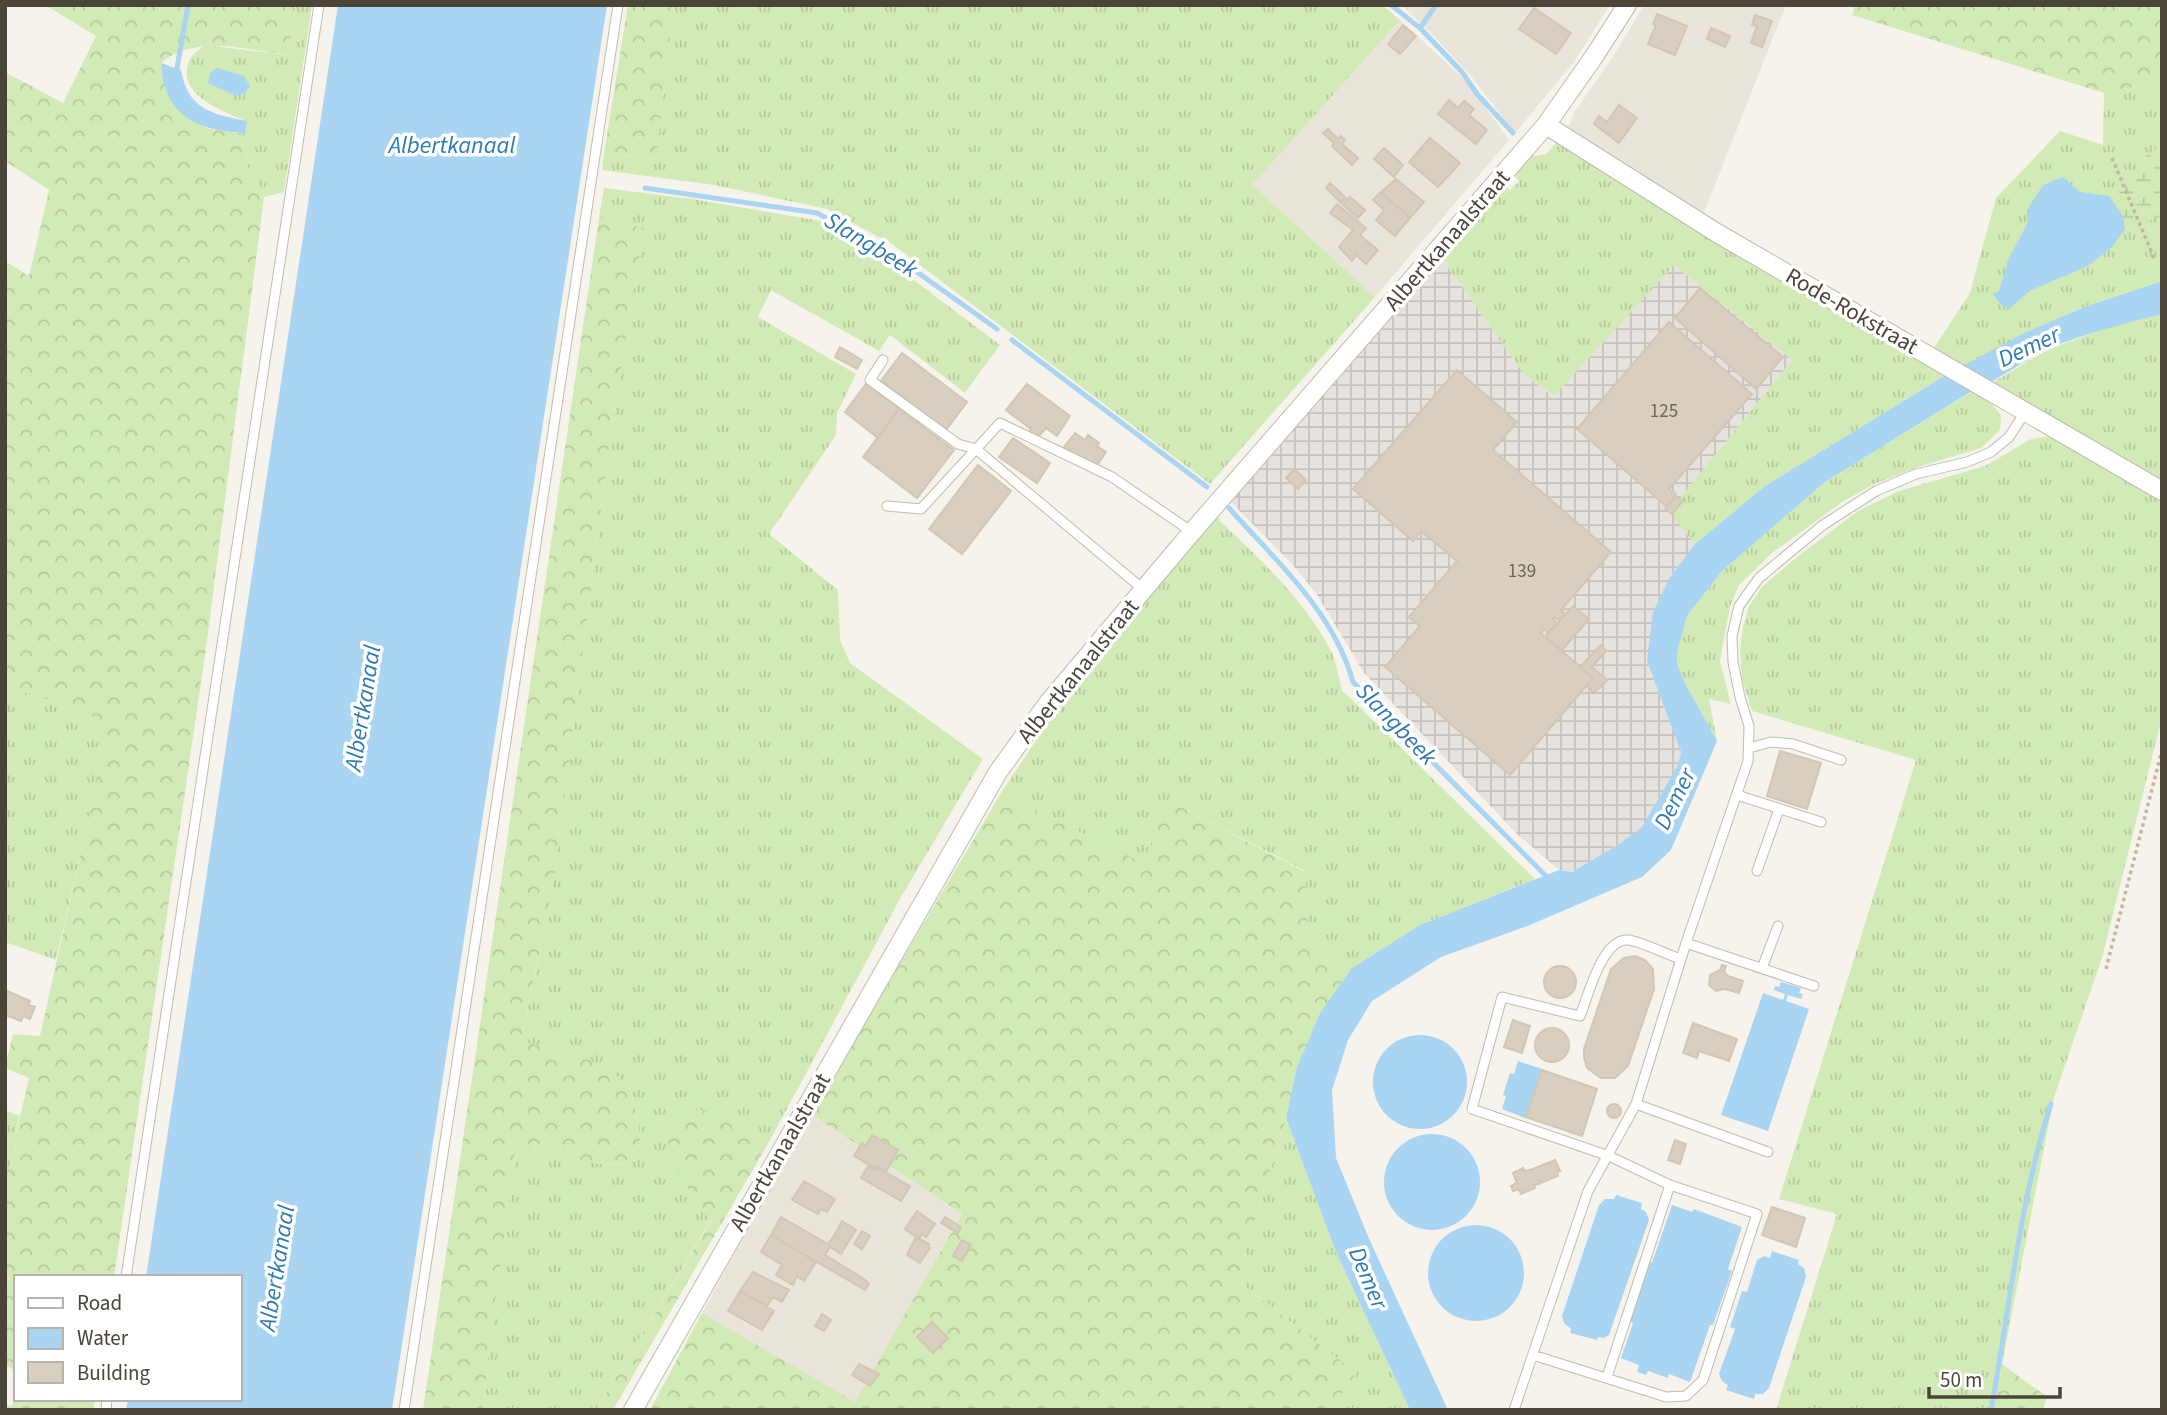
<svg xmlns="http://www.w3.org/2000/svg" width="2167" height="1415" font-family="'Source Sans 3',sans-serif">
<defs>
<pattern id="industrial-grid" width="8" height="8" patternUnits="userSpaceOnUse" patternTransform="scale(1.75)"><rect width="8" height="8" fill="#e6e2dd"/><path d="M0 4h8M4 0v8" fill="none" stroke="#c7c3be"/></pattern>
<pattern id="grass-tufts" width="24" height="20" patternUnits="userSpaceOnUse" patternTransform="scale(1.75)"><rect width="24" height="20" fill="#d2eab5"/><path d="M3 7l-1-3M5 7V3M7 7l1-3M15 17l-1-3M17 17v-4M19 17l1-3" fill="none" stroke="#b6ca9c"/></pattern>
<pattern id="forest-crowns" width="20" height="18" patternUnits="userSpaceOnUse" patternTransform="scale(1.75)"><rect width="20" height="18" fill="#d2eab5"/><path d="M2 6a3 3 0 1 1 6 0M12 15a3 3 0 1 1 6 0" fill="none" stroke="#b6ca9c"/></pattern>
<pattern id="wetland-marsh" width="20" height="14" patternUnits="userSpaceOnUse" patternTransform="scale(1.75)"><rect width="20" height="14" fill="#d2eab5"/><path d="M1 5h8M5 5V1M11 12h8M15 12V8" fill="none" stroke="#b6ca9c"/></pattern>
</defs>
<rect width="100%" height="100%" fill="#f6f3ec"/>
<path fill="#eae5da" d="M1401,5H1610L1574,62L1515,133L1471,76L1433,35Z
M1644,5H1786L1703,215L1570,132L1568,128L1574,113L1612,58Z
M1400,20L1466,81L1509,140L1375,297L1251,185Z
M811,1114L962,1214L855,1403L702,1313Z"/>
<path fill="url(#industrial-grid)" d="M1444,257L1450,270L1524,374L1553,396L1674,265L1792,360L1670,511L1695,544L1670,577L1647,661L1681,751L1679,765L1642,827L1616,846L1572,872L1559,870L1518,835L1364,673L1316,593L1292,564L1231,502Z"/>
<path fill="url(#grass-tufts)" d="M296,5H312L284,192L264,197L236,133H245L246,121C225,112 175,94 189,62C191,55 199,50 204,45L288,55Z
M674,5H1382L1400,20L1252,185L1375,297L1210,484L892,244L827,209L714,185L602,170L604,153L656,160Z
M2162,81V281L2087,306L2024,333L1965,367L1934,348L1970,293L1996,198L2060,131L2103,145L2104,93Z
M1557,142L1946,375L1765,486L1695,544L1669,512L1792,360L1674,265L1554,396L1524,374L1450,270L1444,257L1505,186L1510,190L1519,181L1514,175L1532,154L1534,156L1546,154Z
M604,188L692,199L821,221L882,256L1000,345L965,393L890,335L879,351L771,290L758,317L856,374L837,413L836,435L769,534L838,590L840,640L850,663L983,759L901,897L769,1142L730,1116L687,1187L711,1220L596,1410H483L488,1356L516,1146L599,1164L627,1165L642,1156C640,1139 636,1098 627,1086C607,1059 552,1050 521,1041L553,886L611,431L644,228L599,218Z
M2162,314V482L1992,383L2047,350L2106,328Z
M1973,391L1989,400L2001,416L2000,430L1981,448L1921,466L1874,484L1842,502L1772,553L1739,585L1730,606L1720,661L1731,704L1709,699L1717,741L1686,685L1677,664V653L1687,616L1722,571L1825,482Z
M2050,436L2162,502V717L2102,958L2054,1097L2002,1364L1996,1410H1776L1837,1214L1779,1199L1916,760L1752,711L1742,679L1740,650L1743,627L1749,606L1762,587L1797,557L1858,511L1899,491L1985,466L2031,439Z
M1217,518C1258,557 1306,601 1332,653C1337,664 1339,679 1342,690L1535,879L1420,925L1352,968L1307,944L1305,871L1168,800L1143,864L1001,793L1079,676Z
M5,687L89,711L108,735L56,960L5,942Z
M5,1110L19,1116L15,1138L16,1158L8,1168H5Z
M1286,1118L1336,1252L1410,1410H1331L1355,1373L1237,1280Z"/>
<path fill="url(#forest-crowns)" d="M45,5H296L288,55C247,50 195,34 161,63L205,128L236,133L264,197L206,648L114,1277H16V1371L5,1365V1168H8L16,1158L15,1138L29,1078L5,1068L13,1034L40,1036L107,735L88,711L5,687V261L29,276L49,190L5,161V72L63,103L96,36Z
M628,5H674L656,160L604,153Z
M1855,5H2162V81L2104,93L1852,15Z
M599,218L644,228L611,431L553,886L521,1040C554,1053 604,1055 627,1086C636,1098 640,1139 642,1156L628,1165L599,1164L516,1147L488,1356L483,1410H423Z
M1001,793L1143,863L1168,800L1305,872L1307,944L1352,968L1320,1013L1297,1067L1286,1118L1237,1280L1356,1373L1331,1410H650L702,1313L855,1402L962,1214L811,1114Z
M702,1110L730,1116L769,1142L613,1410H596L711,1221C695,1197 662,1160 669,1130C671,1124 677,1117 681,1111Z
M2002,1364L2047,1397L2043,1410H1996Z
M16,1388V1399H95L93,1410H5V1404L12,1406Z"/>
<path fill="url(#wetland-marsh)" d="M2162,145V216L2125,229L2123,216L2109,196L2130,182L2140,160Z"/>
<path fill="#a9d4f2" d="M338,5H607L392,1410H126L128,1399H240V1277H146Z
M161,63L181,70C188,110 212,114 247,121L245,133C197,131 164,116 161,63Z
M217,68L244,76L250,86L245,93L236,96L208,83L210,73Z
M2063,177L2080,192L2109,196L2123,216L2125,229L2112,247L2088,266L2029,291L2009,309L2001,305L1993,294L1999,291L2008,260L2027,224V210L2043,185Z
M2162,281V314C2123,324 2085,333 2048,349C2022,361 2000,380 1972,391L1825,482L1722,571L1687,616L1677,653V664L1686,685L1717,741L1671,850L1642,877L1530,925L1441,957L1372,1001L1348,1040L1332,1090L1336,1158L1370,1241L1448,1410H1410L1336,1252L1286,1118L1297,1067L1320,1013L1352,968L1420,925L1559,870L1572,872L1616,846L1642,827L1678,765L1681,752L1647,661L1653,612L1670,577L1695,544L1765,486L1946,375L2024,333L2087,306Z
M1781,982L1801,988L1799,993L1803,994L1801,999L1788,995L1786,1001L1809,1009L1768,1131L1721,1115L1763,993L1783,1000L1785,994L1774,990L1775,986L1779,987Z
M1373 1082a47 47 0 1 1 94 0a47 47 0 1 1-94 0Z
M1518,1061L1542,1069L1525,1118L1502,1109L1506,1096L1503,1095L1510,1073L1514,1074Z
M1384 1182a48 48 0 1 1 96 0a48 48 0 1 1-96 0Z
M1616,1195L1642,1203L1641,1209L1646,1212L1649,1220L1609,1335L1604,1338L1598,1337L1597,1340L1570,1333L1571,1329L1564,1323L1562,1316L1599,1205L1605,1199H1614Z
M1672,1205L1692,1212L1694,1209L1742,1227L1728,1269L1732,1271L1713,1325H1710L1690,1382L1669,1374L1668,1378L1648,1371L1646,1375L1637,1372L1639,1365L1621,1358L1633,1323L1629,1321L1649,1262L1652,1263Z
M1428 1273a48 48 0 1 1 96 0a48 48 0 1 1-96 0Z
M1772,1251L1799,1260L1798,1264L1804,1268L1806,1277L1769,1388L1763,1394H1755L1754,1399L1726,1390L1728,1385L1722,1381L1719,1374L1735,1329L1730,1327L1742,1291L1747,1292L1757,1260L1764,1256L1770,1258Z"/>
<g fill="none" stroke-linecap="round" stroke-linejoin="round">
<path stroke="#a9d4f2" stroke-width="5" d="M1391,5L1420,28L1462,72L1477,94L1513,133
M1420,28L1436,5
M176,74L188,5
M645,188L817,213L882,247L997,329
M1012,340L1207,487
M1229,508C1276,561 1334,612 1353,682L1549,879
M1991,1410C2010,1308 2019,1202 2051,1104"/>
</g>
<path fill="#d8cfc1" stroke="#d3c7b4" stroke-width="2" d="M1534,8L1571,33L1556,54L1519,29Z
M1657,14L1687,26L1675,55L1648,44L1656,25L1653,24Z
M1755,15L1772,21L1762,47L1751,43L1757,26L1752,25Z
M1403,25L1416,36L1400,54L1388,44Z
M1711,28L1730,36L1725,47L1707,39Z
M1449,100L1458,108L1464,101L1474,109L1469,115L1487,130L1476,144L1438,114Z
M1619,105L1637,118L1619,143L1594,124L1599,116L1607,122Z
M1328,129L1338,139L1341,136L1345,140L1342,144L1358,158L1352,165L1332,146L1334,143L1323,133Z
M1430,138L1460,163L1438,187L1409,162Z
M1384,148L1403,165L1394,177L1374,159Z
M1396,179L1424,202L1410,218L1381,192Z
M1330,183L1346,198L1341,203L1326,188Z
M1381,192L1410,218L1395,236L1376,220L1384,210L1373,200Z
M1350,197L1365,210L1358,218L1343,205Z
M1337,204L1366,228L1360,235L1378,250L1366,264L1356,255L1352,261L1339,247L1353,230L1330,213Z
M1700,288L1783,357L1756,389L1675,318Z
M1669,322L1752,394L1669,489L1676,494L1666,506L1577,429Z
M840,347L862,360L857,369L835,357Z
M902,353L967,402L946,430L881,381Z
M1457,370L1517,422L1493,450L1611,552L1561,610L1565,614L1559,620L1555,617L1553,619L1557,623L1548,632L1544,629L1541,633L1593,678L1510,775L1385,667L1420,626L1409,617L1457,561L1421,531L1413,541L1353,489Z
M866,384L899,409L878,438L845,412Z
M1027,384L1070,416L1057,436L1046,428L1040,435L1037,433L1035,436L1029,432L1031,429L1006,410Z
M899,409L954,450L917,498L863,457Z
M1075,433L1085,440L1088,435L1099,443L1097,446L1106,452L1095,468L1064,447Z
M1013,438L1050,463L1037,483L999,457Z
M978,465L1011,491L962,554L929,529Z
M1294,469L1306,480L1298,489L1286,478Z
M1676,496L1683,501L1672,514L1665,509Z
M1573,606L1589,619L1562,650L1546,637Z
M1601,645L1606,651L1592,667L1607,680L1594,693L1587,686L1593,678L1580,667Z
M1780,751L1821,763L1807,809L1767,796Z
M1635,956L1645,960L1653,969L1654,989L1628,1066L1615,1078H1601L1587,1068L1584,1057V1049L1611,969L1624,958Z
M1722,965L1726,966L1724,972L1728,976L1743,981L1739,993L1725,989L1716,991L1709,985L1710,975L1720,970Z
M1544 982a16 16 0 1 1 32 0a16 16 0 1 1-32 0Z
M5,990L30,1001L28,1005L35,1007L30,1019L23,1016L21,1021L5,1015Z
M1513,1020L1530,1026L1522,1053L1504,1047Z
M1693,1023L1737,1039L1729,1061L1699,1051L1697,1058L1683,1053Z
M1535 1045a17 17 0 1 1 34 0a17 17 0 1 1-34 0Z
M1542,1070L1597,1089L1582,1136L1526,1117Z
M1607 1111a7 7 0 1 1 14 0a7 7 0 1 1-14 0Z
M872,1135L898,1150L886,1172L876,1166L875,1168L854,1156L862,1143L866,1146Z
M1675,1140L1686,1144L1680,1164L1668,1160Z
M1555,1160L1560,1171L1557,1172L1558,1176L1541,1183L1540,1180L1538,1181L1539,1184L1534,1185L1535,1188L1521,1194L1519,1189L1513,1191L1511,1186L1517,1183L1513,1173L1523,1168L1525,1171L1533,1169Z
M868,1166L875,1170L876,1167L910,1186L901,1201L861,1178Z
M804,1181L835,1199L827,1212L821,1209L818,1214L792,1200Z
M1772,1207L1805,1218L1796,1247L1762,1235Z
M917,1211L935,1224L926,1237L922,1234L919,1239L905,1229Z
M781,1217L828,1244L834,1236L847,1244L841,1254L830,1247L825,1255L864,1279L869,1284L865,1290L771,1235Z
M945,1217L961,1227L958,1233L941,1223Z
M842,1221L856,1230L847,1244L834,1236Z
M862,1231L870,1236L862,1249L854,1244Z
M771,1235L816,1262L804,1281L797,1276L793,1285L776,1275L782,1265L761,1252Z
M916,1237L929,1244L928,1246L930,1248L920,1263L907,1255Z
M962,1240L971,1245L962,1261L953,1256Z
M753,1272L789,1290L782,1302L773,1297L767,1306L740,1291Z
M740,1291L774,1311L762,1330L728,1311Z
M822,1314L831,1320L824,1331L815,1326Z
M932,1322L948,1338L933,1353L917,1337Z
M859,1364L879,1374L870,1386L852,1375Z"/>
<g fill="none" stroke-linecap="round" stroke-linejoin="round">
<g stroke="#c2bbae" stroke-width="11">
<path id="service" d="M883,360L870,380L958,444L976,449L1144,590
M887,506L921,509L1000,423L1112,477L1192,532
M1749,748L1771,742L1793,744L1841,760
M1737,795L1821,822
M1757,871L1779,809
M1686,943L1814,986
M1762,968L1778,926
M1636,1104L1768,1152
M126,1277L319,5
M1533,1355L1666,1397L1686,1396L1703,1380L1757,1214L1670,1185L1609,1156L1472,1109L1502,997L1580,1016C1588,997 1602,938 1628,940C1640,941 1668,955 1681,959
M1607,1377L1670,1185
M106,1410L107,1399
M404,1410L618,5
M1514,1410L1588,1191L1636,1104L1686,943L1748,761L1749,726L1740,697L1733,662L1732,636L1739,606L1759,578L1823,525L1876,491L1916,474L1967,462L1991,452L2009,437L2026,411"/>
</g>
<g stroke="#c2bbae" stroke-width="20">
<path id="minor" d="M1546,125L1717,233L2162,491
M633,1410L998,772L1048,703L1192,532L1546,125L1595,55L1627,5"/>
</g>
<path stroke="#c4b79f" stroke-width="3.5" stroke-dasharray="3.5 3.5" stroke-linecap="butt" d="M2112,158L2154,258
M2106,969L2162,750"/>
<use href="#service" stroke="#fff" stroke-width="9"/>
<use href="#minor" stroke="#fff" stroke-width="18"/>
</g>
<g text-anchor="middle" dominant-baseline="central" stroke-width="7" stroke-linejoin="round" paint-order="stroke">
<g font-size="19" fill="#6e675b">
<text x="1664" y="411">125</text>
<text x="1522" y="571">139</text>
</g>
<g font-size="23" fill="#4b4439" stroke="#fff">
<text transform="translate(1447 240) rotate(-49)">Albertkanaalstraat</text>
<text transform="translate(1852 311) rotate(30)">Rode-Rokstraat</text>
<text transform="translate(1078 671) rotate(-51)">Albertkanaalstraat</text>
<text transform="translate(780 1152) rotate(-60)">Albertkanaalstraat</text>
</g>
<g font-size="24" font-style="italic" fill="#2e7ab2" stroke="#fff">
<text x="452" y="145">Albertkanaal</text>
<text transform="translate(871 245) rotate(31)">Slangbeek</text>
<text transform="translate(2029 347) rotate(-25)">Demer</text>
<text transform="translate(363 708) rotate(-81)">Albertkanaal</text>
<text transform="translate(1396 724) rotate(46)">Slangbeek</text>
<text transform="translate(1675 799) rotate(-64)">Demer</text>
<text transform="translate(277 1268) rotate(-81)">Albertkanaal</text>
<text transform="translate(1368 1278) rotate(67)">Demer</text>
</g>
</g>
<rect width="2167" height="1415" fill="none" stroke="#4b4439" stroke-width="14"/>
<rect x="14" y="1275" width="228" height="126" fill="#ffffff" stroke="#b7b4b0" stroke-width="2"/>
<rect x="28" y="1298" width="35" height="10" fill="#ffffff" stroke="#b7b4b0" stroke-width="2"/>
<text x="77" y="1310" font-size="21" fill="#4b4439">Road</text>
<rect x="28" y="1328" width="35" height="21" fill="#a9d4f2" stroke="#b7b4b0" stroke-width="2"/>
<text x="77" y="1345" font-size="21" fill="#4b4439">Water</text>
<rect x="28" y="1362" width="35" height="21" fill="#d8cfc1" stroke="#b7b4b0" stroke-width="2"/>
<text x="77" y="1380" font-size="21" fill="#4b4439">Building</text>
<path d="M1929 1387v10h131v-10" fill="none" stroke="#4b4439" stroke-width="3.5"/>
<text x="1940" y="1387" font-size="21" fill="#4b4439" stroke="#ffffff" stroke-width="5" paint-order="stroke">50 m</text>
</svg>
